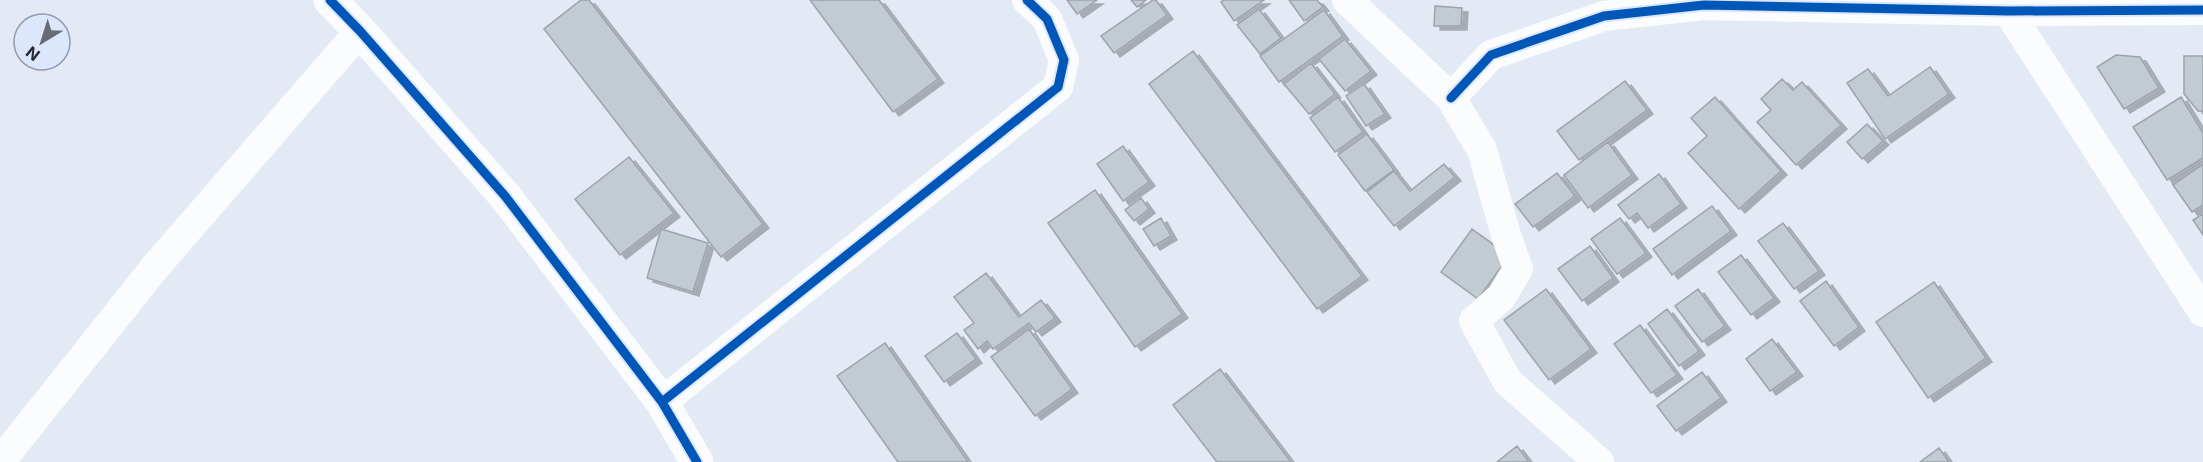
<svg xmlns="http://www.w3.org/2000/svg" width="2203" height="462" font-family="Inter,sans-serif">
<defs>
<filter id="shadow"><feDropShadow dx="6" dy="4" stdDeviation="0" flood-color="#0004"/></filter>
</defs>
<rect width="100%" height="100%" fill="#e4eaf5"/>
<path fill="#c2cbd2" stroke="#9ba3ab" stroke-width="1.5" filter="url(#shadow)" d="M581,0H589L763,224L721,257L544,29Z
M810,0H879L938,79L893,112Z
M1067,0H1097L1077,14Z
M1131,0H1146L1137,7Z
M1153,0H1156L1167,15L1114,53L1101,36Z
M1224,0H1264L1234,21L1221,2Z
M1289,0H1317L1323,7L1304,21Z
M1435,6L1462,8L1461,26H1434Z
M1259,9L1281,38L1260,54L1237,25Z
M1324,10L1343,36L1279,82L1260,56Z
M1345,39L1371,71L1345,91L1319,59Z
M1193,51L1362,276L1317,309L1149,84Z
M2116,55L2140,57L2159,88L2124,109L2097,67Z
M2184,56H2203V111H2198L2184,94Z
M1311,63L1335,94L1309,114L1284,84Z
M1930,67L1949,94L1885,139L1847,83L1868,69L1888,96Z
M1782,79L1793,90L1802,82L1841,125L1796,165L1757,122L1771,110L1761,99Z
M1625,81L1647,110L1579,160L1557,131Z
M1364,84L1385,114L1366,126L1346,96Z
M1338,97L1363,132L1335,152L1310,118Z
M1715,97L1781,171L1739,209L1688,153L1707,136L1691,118Z
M2181,97L2203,133V158L2167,180L2133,127Z
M1867,124L1883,141L1862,159L1847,142Z
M1367,134L1394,170L1365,191L1338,155Z
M1608,142L1632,175L1588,208L1564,175Z
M1123,146L1149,182L1123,201L1097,164Z
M629,157L674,213L620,255L575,199Z
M1444,164L1455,177L1394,226L1367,192L1394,171L1410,191Z
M2203,164V205L2192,212L2173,185Z
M1557,173L1575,196L1533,227L1515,204Z
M1659,174L1681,204L1648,228L1637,213L1629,219L1618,205Z
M1095,190L1182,314L1135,347L1048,223Z
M1141,198L1149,209L1134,221L1125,210Z
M1712,206L1731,231L1672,275L1653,249Z
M2203,214V235L2193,220Z
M1161,218L1171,236L1154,246L1143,229Z
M1620,218L1646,253L1617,274L1591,239Z
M1783,223L1819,271L1794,289L1758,241Z
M661,229L708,243L693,292L647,278Z
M1472,229L1509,256L1478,299L1441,272Z
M1590,246L1613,278L1582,301L1558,269Z
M1741,255L1774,298L1751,315L1718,272Z
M986,273L1019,317L1041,300L1055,318L1036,332L1029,323L993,349L987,341L978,349L964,330L974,323L954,297Z
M1826,281L1859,327L1834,346L1800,301Z
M1934,282L1986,358L1928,398L1876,322Z
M1546,289L1591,349L1549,380L1504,320Z
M1698,289L1725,326L1702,342L1675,306Z
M1667,309L1699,351L1679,366L1648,324Z
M1640,325L1677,375L1651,393L1614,344Z
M1029,329L1072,389L1035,416L991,357Z
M957,333L976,359L944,382L925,356Z
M1772,339L1797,372L1770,391L1746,359Z
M885,343L968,462H898L837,376Z
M1220,369L1291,462H1217L1173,405Z
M1702,372L1721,398L1676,431L1657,406Z
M1517,446L1529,462H1497Z
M1939,448L1949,462H1920Z"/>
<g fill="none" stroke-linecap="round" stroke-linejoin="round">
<path stroke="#fbfcfe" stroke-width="30" d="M1347,0L1451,98L1482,150L1506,235L1518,269L1501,297L1474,321L1508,382L1599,462
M2008,11L2203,312
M1451,98L1491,55L1604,16L1704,5L2008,11L2203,10
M662,402L1058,87L1064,60L1047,19L1027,0
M0,462L156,266L360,31"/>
<path stroke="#fbfcfe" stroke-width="33" d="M330,0L360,31L505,196L662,402L697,462"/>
<g stroke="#dde7fc" stroke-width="13">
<path id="cycleway" d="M330,0L360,31L505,196L662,402L697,462
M1451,98L1491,55L1604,16L1704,5L2008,11L2203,10
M662,402L1058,87L1064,60L1047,19L1027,0"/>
</g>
<use href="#cycleway" stroke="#0057b8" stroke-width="9"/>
</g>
<g transform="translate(42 42) rotate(218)"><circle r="28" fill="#dde7fc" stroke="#939aab" stroke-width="1.5"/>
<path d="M0-4.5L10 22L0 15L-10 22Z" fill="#676b76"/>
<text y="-9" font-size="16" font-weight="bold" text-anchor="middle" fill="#232731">N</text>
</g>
</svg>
